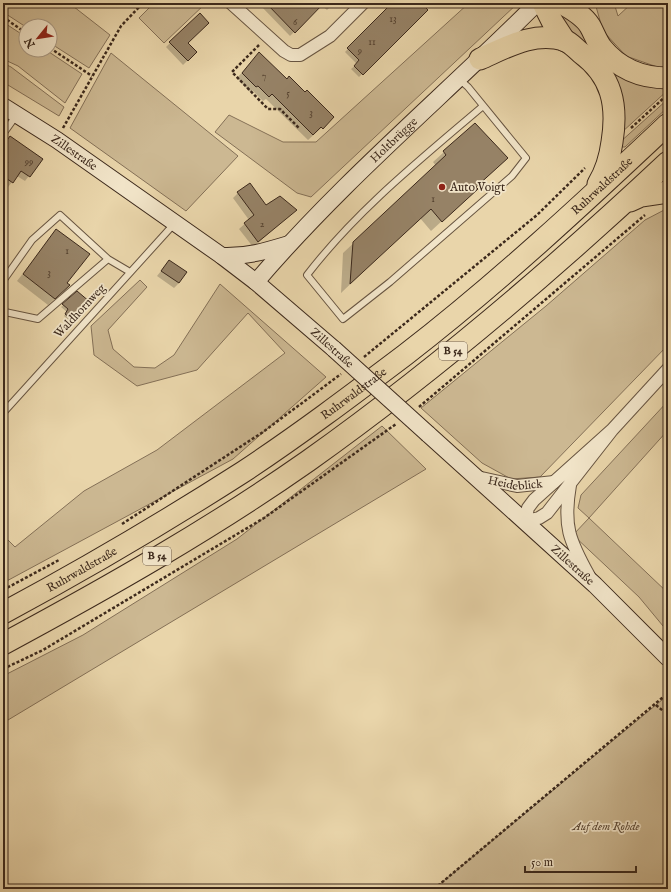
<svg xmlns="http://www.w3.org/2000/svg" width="671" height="892" font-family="'IM FELL English',serif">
<rect width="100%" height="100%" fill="#e9d5aa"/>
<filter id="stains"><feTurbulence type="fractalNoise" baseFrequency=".005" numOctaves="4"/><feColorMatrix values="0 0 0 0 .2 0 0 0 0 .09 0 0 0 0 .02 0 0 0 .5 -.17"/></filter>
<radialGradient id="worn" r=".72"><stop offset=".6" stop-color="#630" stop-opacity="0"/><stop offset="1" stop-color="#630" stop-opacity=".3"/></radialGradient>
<path fill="#ccb892" stroke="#847057" d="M3,3H69L110,35L89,68L50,43V26L26,27L3,12Z
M154,3H206L164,43L139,18Z
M469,3H518L311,197L297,193L215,132L229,115L283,142H316Z
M595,3H614L618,16L632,3H668V68L663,69L626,56L603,31Z
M556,8L668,85V90L621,133L622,111L569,38Z
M3,22L26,37V50H46L82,74L65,103L18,66L3,59Z
M111,53L238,156L186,211L70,128Z
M3,63L11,67L64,107L59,116L3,82Z
M668,99V107L625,147H621L619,143Z
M668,208V345L540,477L511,479L482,463L421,408L546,306L645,220Z
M140,280L147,287L108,330L113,349L134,367L155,368L174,355L220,284L326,377L233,459L3,583V535L15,547L84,491L157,450L285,353L248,313L197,370L137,386L94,355L91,326Z
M668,401V430L589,518L668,593V632L639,597L573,535L589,518L578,508L581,495Z
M382,426L426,469L3,723V676L83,635L237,539Z
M668,695V889H434Z"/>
<path fill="#0003" d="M236,3H252L243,11Z
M258,3H334L327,10L321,5L290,36Z
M393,3H425L422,5L427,10L359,77L351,69L357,64L345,52Z
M200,14L186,43L196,52L183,65L166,47Z
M254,59L287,80L328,122L308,140L266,99L263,101L252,90L250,92L237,78Z
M475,124V187L466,199L431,231L420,218L341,293L343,253L436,166L433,162Z
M10,137L42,159L25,181L17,176L8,187L3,183V146Z
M238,193L266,206L271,201L296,210L253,247L239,229L249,220L233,198Z
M57,230L66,283L62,292L48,305L17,281Z
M169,261L179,283L174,288L157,276Z
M77,293L74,320L71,322L64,316L67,312L61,307Z"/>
<path fill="#968266" stroke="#3c291c" d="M266,3H324L295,33Z
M392,3H421L428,10L363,75L354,66L359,60L347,48Z
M200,13L209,23L188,43L197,52L188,61L169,42Z
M259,52L287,79L289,76L305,92L307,90L334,117L323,129L321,127L313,135L272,94L269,97L258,86L256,87L242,73Z
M475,123L508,158L476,187L478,189L442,222L431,209L350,284L353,242L446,155L443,151Z
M10,136L43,159L30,177L21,171L13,183L3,176V169L8,162L3,159V146Z
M250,183L266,205L280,196L297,210L258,242L244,223L254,215L237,192Z
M56,229L90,254L67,283L70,285L55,299L23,274Z
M169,260L187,272L179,283L161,271Z
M77,291L90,302L74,321L65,314L68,309L62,304Z"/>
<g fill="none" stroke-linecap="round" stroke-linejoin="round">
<g stroke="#675440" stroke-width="8">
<path id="lane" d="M459,79L468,87L526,158L512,176L390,282L343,319L307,275C357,210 421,159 483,106
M3,134L16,116
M3,281L32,240L60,215L108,259L130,272
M3,308L5,312L38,319L108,259
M3,413L174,224"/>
</g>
<g stroke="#675440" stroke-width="14">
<g id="street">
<path d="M231,3L284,51L291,55H300L330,36L363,3"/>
<path d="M612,430L534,500L528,508L525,521L539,518L547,513L612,430L668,369"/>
<path id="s1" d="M477,477L517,486L554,482"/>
<path d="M570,485C563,526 569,540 589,576"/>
</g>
</g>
<g stroke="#3c291c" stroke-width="18">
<g id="secondary">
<path id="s2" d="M3,106L57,140L222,256L256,282L334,349"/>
<path d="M222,256C246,257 266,251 289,244"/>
<path id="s3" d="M256,282C342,181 444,96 537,3"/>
<path id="s4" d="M428,434L595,585L668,658"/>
</g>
</g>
<g stroke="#3c291c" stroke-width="23">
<g id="highway">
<path d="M543,3L552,21L565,41"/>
<path d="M561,3C572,9 584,16 590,26C594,33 597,42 602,48C619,69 642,78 668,78"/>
<path d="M480,59C507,47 534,31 564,40C570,42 576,49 581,53C612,76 618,105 612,142C610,157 606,171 598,184"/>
<path d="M630,201L641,196L668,192"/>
<path id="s5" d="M3,613C85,569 165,522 243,472C299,435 352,395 405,355C497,284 583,204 668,124"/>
<path d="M3,644C107,588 211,529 308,461C436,370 554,269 668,162"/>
</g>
</g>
<path stroke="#3c291c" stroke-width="2.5" stroke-dasharray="3 2" stroke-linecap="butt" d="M3,17L26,33
M259,45L232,72L268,109H280L299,128
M50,48L92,76
M63,128L121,26L143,3
M631,128L667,95
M364,357L537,215L585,168
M419,407L645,215
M122,524L263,432L341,374
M3,590L59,560
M3,669L43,650L264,518L396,424
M656,705L668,715
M434,889L668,693"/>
<use href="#lane" stroke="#f1e4c8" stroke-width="6"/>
<use href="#street" stroke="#f1e4c8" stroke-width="12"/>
<use href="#secondary" stroke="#f1e4c8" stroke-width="16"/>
<use href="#highway" stroke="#e9d5aa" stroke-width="21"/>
<g stroke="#3c291c" stroke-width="18" stroke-linecap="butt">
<path id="secondary-bridge" d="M334,349L428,434"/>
</g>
<use href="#secondary-bridge" stroke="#f1e4c8" stroke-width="16"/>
</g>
<circle fill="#8f2418" stroke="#f1e4c8" stroke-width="1.5" cx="442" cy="187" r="4"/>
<g text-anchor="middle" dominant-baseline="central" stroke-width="3.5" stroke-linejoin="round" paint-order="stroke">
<g font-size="10" fill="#523f2e">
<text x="393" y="19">13</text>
<text x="295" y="22">6</text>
<text x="372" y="42">11</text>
<text x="360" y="51">9</text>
<text x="264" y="76">7</text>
<text x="288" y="93">5</text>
<text x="311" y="113">3</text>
<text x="29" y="162">99</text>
<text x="433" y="199">1</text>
<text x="262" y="224">2</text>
<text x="67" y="251">1</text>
<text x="49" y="273">3</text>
</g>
<g fill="#f1e4c8" stroke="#726150" stroke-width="1">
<rect x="439" y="342" width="28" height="18" rx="3"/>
<rect x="143" y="547" width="28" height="18" rx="3"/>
</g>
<g font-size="11" font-weight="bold" fill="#3c291c">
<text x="453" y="351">B 54</text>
<text x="157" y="556">B 54</text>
</g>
<g font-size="12" fill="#3c291c" stroke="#f1e4c8">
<text stroke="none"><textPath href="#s3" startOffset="198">Holtbrügge</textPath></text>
<text stroke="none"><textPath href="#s2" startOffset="85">Zillestraße</textPath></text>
<text stroke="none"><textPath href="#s5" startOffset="738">Ruhrwaldstraße</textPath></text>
<text transform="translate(80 311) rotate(-47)">Waldhornweg</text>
<text transform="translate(332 348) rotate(42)">Zillestraße</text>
<text stroke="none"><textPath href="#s5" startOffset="414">Ruhrwaldstraße</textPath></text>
<text stroke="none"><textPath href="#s1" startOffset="39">Heideblick</textPath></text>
<text stroke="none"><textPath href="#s4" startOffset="195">Zillestraße</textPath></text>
<text stroke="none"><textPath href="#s5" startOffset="90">Ruhrwaldstraße</textPath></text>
</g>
<g font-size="12" fill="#3c291c" stroke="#f1e4c8" text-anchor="start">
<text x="450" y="187">Auto Voigt</text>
</g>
<g font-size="12" font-style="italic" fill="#594634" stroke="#f1e4c8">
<text x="606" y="826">Auf dem Rohde</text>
</g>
</g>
<rect width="671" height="892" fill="none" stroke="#e9d5aa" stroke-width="16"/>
<rect x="4" y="4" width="663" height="884" fill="none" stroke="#3c291c" stroke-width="2"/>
<rect x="8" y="8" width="655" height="876" fill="none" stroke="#3c291c"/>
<g transform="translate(38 38) rotate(240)"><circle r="19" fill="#f1e4c8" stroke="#a99983"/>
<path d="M0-3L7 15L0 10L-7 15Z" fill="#8f2418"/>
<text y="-6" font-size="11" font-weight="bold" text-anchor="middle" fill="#3c291c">N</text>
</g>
<path d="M525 866v6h111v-6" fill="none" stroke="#3c291c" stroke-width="2"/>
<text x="531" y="866" font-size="12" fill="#3c291c" stroke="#f1e4c8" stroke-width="3" paint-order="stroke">50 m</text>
<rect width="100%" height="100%" filter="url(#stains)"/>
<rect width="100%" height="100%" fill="url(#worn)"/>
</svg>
